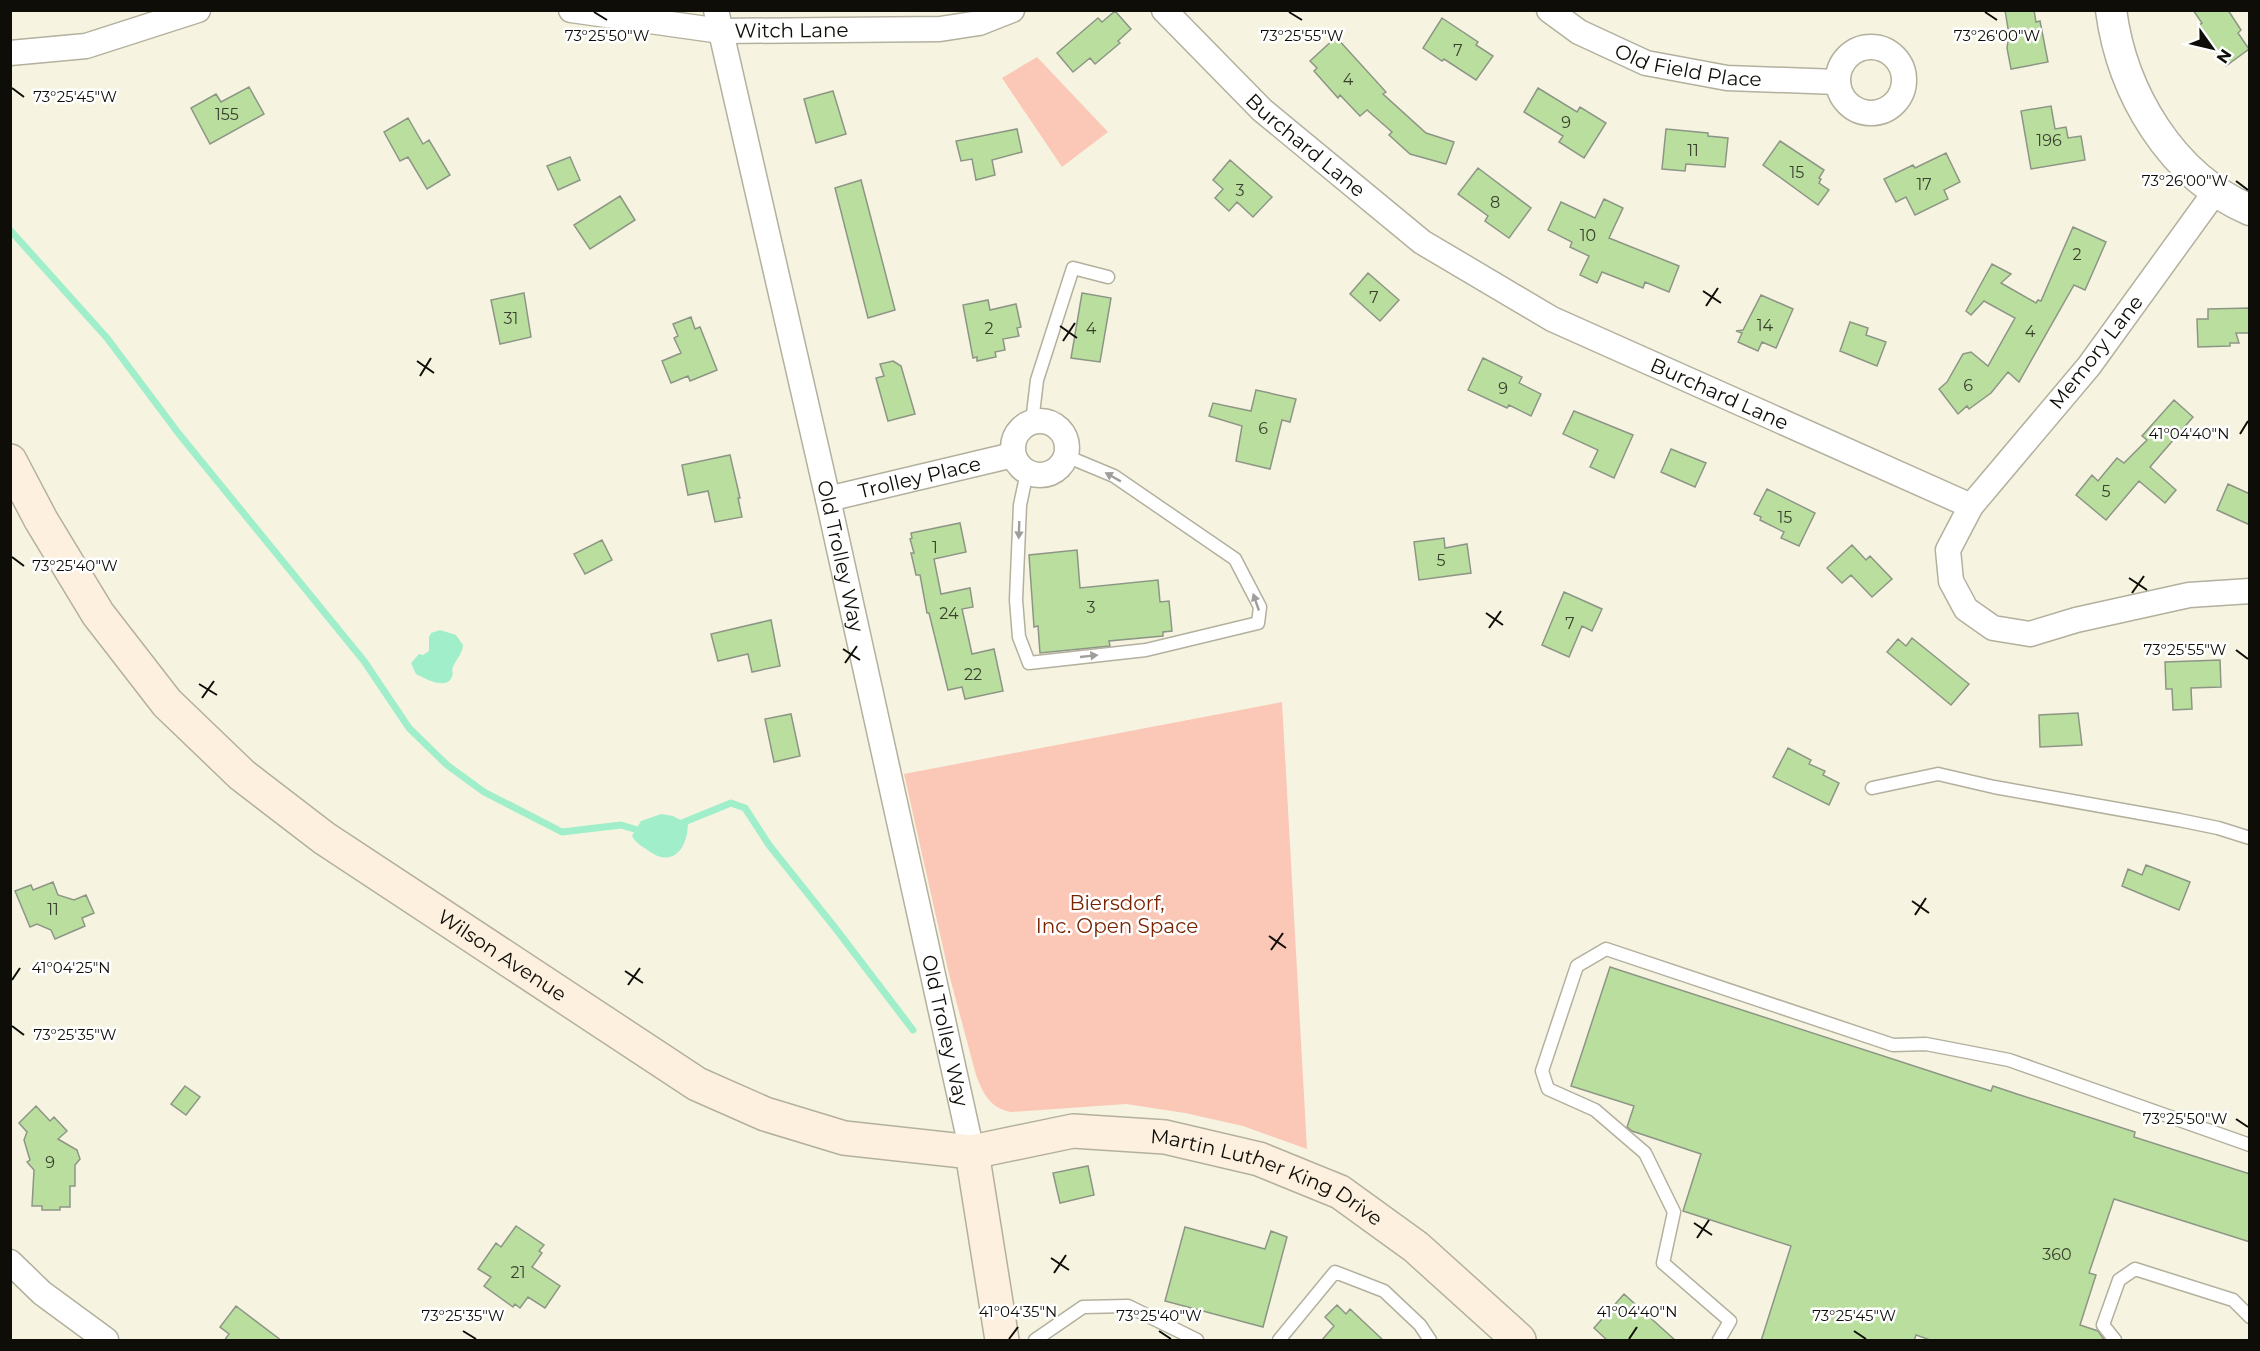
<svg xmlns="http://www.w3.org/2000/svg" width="2260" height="1351" font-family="Montserrat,sans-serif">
<rect width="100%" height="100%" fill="#f6f4e0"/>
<path fill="#fbc7b6" d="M1037,57L1108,132L1062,167L1002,78Z
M1282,702L1307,1149L1243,1126L1185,1113L1126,1104L1011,1112C990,1108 984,1095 976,1075L949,974L904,774Z"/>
<path fill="#a0efca" d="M440,630L456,635L463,645C462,655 456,659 453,667C451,674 454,670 452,677C446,691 424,678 416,674L411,663L419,654L423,655L429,651V637L431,633Z
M661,814L673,816L688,824C687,851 671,869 646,849C640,845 635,842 632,836L641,821Z"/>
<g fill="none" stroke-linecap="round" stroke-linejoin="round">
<path stroke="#a0efca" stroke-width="7" d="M10,230L107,338L179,434L364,661L409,728L447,765L484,792L562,832L621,825L644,832
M677,825L731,803L745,808L769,845L836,929L913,1030"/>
</g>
<path fill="#bade9e" stroke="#8d9686" stroke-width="1.5" d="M2005,10H2034L2036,22L2040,21L2048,62L2011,69L2007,48L2008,41H2010Z
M2193,10H2228L2241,30L2238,33L2249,49L2226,66L2198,26L2202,23Z
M1115,11L1131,29L1118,41L1120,43L1095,64L1090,58L1073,72L1057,53L1098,18L1102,22Z
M1442,18L1478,42L1476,45L1493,56L1476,80L1444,59L1442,61L1423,48Z
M1336,37L1386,92L1383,94L1426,133L1454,142L1446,164L1410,154L1389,135L1392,132L1367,110L1360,116L1340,95L1338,98L1314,71L1317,68L1310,61Z
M249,87L264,114L210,144L191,108L216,94L221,102Z
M1538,88L1577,112L1580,107L1606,123L1584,158L1559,142L1563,136L1524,112Z
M833,91L846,134L816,143L804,99Z
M2051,106L2055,129L2066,127L2068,138L2081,136L2085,160L2031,169L2021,111Z
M408,118L423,144L429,140L450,175L427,189L408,157L400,161L384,132Z
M1017,129L1022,152L992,160L995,175L976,180L972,159L961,161L956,141Z
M1666,129L1708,133V136L1728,138L1725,167L1686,164L1685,171L1662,169Z
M1780,141L1824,170L1819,178L1821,179L1819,183L1829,190L1818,205L1763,165Z
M1946,153L1960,182L1944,190L1948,199L1915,215L1906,197L1896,202L1884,179L1913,165L1915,168Z
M570,157L580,180L558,190L547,166Z
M1230,160L1272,197L1253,217L1237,202L1229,211L1215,198L1223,189L1213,180Z
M1478,168L1531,208L1509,238L1485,221L1488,216L1458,194Z
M861,180L895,310L868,318L835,188Z
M620,196L635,220L590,249L574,225Z
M1604,199L1623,208L1609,238L1679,266L1669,292L1645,282L1643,288L1602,272L1597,283L1580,275L1589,256L1570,247L1572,242L1548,230L1561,202L1595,218Z
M2073,227L2106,242L2085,290L2074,285L2019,382L2008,372L1991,393L1969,409L1967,406L1958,414L1939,389L1947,382L1963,354L1971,352L1988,366L2015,318L1984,301L1971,315L1966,311L1992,264L2011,274L2001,283L2036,303L2038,300L2041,301Z
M1368,273L1399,300L1380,321L1350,294Z
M524,293L531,337L500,344L491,300Z
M1082,293L1111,298L1100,362L1071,358Z
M1761,295L1793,309L1776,348L1762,342L1758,351L1738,342L1742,333L1736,331L1743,330Z
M988,300L990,310L1016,304L1021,327L1017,328L1019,336L1003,339L1005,350L995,352L996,357L977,361V357L973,358L963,305Z
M2250,308V333H2236L2239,343H2230V346L2198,347L2197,319H2208V309Z
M691,317L695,329L700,327L717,370L690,381L688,376L671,383L662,361L681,353L674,338L678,336L673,324Z
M1850,322L1868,328L1866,335L1886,342L1877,366L1840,351Z
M1483,358L1522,377L1519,383L1541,394L1531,416L1509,405L1507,408L1468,390Z
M893,361L901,366L915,414L888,421L876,378L884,376L880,364Z
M1256,390L1296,399L1290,422L1282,420L1270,469L1236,461L1242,426L1209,416L1213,403L1251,411Z
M2174,400L2193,417L2150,467L2176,490L2165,503L2139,481L2106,520L2076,495L2092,475L2098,481L2117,458L2124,463L2147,440L2142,436Z
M1574,411L1633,435L1614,478L1590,467L1598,450L1563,434Z
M1671,449L1706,463L1695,487L1661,472Z
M730,455L740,498H738L742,517L715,522L708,491L688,495L682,465Z
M2228,484L2250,494V525L2217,510Z
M1767,489L1815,513L1799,546L1781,538L1784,532L1760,520L1761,517L1754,514Z
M960,523L966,552L934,559L941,594L970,588L973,607L962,609L972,654L994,649L1003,691L965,699L962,687L948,690L929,613H927L920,575H916L911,553H914L910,539L912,538L911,533Z
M1444,538L1445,548L1467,544L1471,573L1419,580L1414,542Z
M602,540L612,560L585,574L574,554Z
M1852,545L1866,560L1870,556L1892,579L1872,597L1851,575L1842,583L1827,568Z
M1077,550L1080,588L1158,580L1160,602L1169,601L1172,631L1163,632V636L1109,641L1110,646L1040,653L1038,626L1034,627L1029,555Z
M1564,592L1602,609L1592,631L1582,626L1569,657L1542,645Z
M771,620L780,666L752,672L748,654L718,661L711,634Z
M1912,638L1969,684L1951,705L1887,652L1898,639L1906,646Z
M2220,660L2221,687L2191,688L2192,709L2173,710L2172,689H2166L2165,662Z
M2078,713L2082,745L2040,747L2039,715Z
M791,714L800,756L774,762L765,719Z
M1788,748L1811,760L1809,764L1825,771L1823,775L1839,783L1829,805L1773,777Z
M2146,865L2190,882L2179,910L2122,886L2128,869L2142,875Z
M53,882L58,895L74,900L86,895L94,913L82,918L85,926L55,939L51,930L37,924L30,927L15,891L31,885L33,890Z
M1610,967L1991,1091L1993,1086L2017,1094L2135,1132L2134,1137L2250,1174V1242L2114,1199L2089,1273L2096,1275L2080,1325L2098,1331L2105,1341H1933L1916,1335L1914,1341H1761L1791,1246L1683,1211L1701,1154L1632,1131L1627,1127L1634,1106L1571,1086Z
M185,1086L200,1097L186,1115L171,1104Z
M36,1106L50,1121L54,1117L67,1131L58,1139L77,1150L80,1159L75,1165V1186H70V1207H60V1210H42V1206H32L34,1170L27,1162L30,1160L24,1140L27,1132L19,1123Z
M1088,1166L1094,1195L1060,1203L1053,1173Z
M516,1226L544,1245L539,1251L542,1253L532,1267L560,1286L545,1308L528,1297L520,1308L515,1304L513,1307L484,1286L491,1277L478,1269L496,1243L501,1247Z
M1185,1227L1265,1249L1271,1231L1287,1237L1263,1327L1165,1301Z
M1624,1294L1676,1341H1608L1594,1328Z
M1337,1305L1346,1314L1350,1309L1384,1341H1321L1334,1326L1325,1317Z
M236,1306L282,1341H224L229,1334L220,1327Z"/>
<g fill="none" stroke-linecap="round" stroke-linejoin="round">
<g stroke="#b3b09e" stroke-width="15">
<path id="service" d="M1032,422L1037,380L1073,268L1108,277
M1027,472L1020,505L1016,600L1019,637L1029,663L1146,650L1258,623L1260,607L1235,559L1114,476L1066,456
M1872,788L1938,774L1994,787L2179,820L2218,828L2250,838
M1035,1340L1083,1307L1128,1306L1197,1340
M1279,1340L1335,1272L1384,1291L1420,1325L1430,1340
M1719,1340L1730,1321L1663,1263L1674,1212L1645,1153L1595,1110L1548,1089L1542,1071L1577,966L1606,949L1893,1045L1926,1044L2009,1060L2250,1145
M2115,1340L2103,1325L2119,1280L2135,1269L2233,1300L2250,1317"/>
</g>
<g stroke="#b3b09e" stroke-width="27">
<g id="minor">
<path id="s1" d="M571,10L721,31L940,29L979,23L1012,10"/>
<path id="s2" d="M716,10L828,499L972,1152"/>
<path id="s3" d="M1164,10L1262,110L1422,242L1552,319L1971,506"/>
<path id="s4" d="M1549,10L1579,32L1646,63L1727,78L1838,82"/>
<circle cx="1871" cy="80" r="33"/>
<path d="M10,53L86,46L198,10"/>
<path d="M2215,192L2089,366L1971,506L1948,550L1951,581L1966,609L1993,628L2030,634L2076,620L2189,595L2250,591"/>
<circle cx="1040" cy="448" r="27"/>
<path id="s5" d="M828,499L1013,455"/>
<path d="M10,1262L42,1293L106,1340"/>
</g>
</g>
<g stroke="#b3b09e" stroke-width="33">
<path id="tertiary" d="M2111,10C2122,93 2171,176 2250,210"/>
</g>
<g stroke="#b3b09e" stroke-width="36">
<g id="secondary">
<path id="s6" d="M10,461L41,520L98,614L167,703L242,775L324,838L697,1084L765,1114L844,1138L972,1152L1073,1131L1165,1137L1259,1159L1340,1192L1416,1247L1519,1340"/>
<path d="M972,1152L1002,1340"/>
</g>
</g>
<use href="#service" stroke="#fff" stroke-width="12"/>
<use href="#minor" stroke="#fff" stroke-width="24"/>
<use href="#tertiary" stroke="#fff" stroke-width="30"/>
<use href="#secondary" stroke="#fef0df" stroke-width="33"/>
</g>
<defs><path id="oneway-solid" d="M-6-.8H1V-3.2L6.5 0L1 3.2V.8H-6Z" transform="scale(1.5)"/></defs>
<g fill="#9f9e9c">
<use href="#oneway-solid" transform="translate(1113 477) rotate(-151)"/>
<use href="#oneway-solid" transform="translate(1019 530) rotate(92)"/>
<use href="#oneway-solid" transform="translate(1256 602) rotate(-109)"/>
<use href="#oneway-solid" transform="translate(1089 656) rotate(-6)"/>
</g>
<path fill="none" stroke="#0e0d07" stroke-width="2" d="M594,12L607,20M1289,12L1302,20M1985,12L1997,20M12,88L24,97M2236,181L2248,190M1703,291L1721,303M1706,306L1718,288M1060,326L1077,338M1063,341L1075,323M417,361L434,373M420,376L431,358M2240,434L2248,421M12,557L24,566M2129,578L2147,590M2132,593L2144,576M1486,613L1503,625M1489,628L1501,611M843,649L860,660M2236,650L2248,659M845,663L857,646M199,684L217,695M202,698L214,681M1912,901L1929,913M1915,915L1926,898M1269,936L1286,948M1271,950L1283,933M625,971L643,983M12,980L20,968M628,985L640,968M12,1026L24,1035M2236,1119L2248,1127M1694,1223L1712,1235M1697,1238L1709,1220M1051,1258L1069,1270M1054,1273L1066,1255M463,1331L476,1339M1159,1331L1171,1339M1854,1331L1866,1339M1009,1339L1018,1327M1629,1339L1637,1327"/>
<g text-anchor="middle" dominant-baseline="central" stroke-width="5" stroke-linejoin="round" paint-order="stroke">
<g font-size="16" fill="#39412d">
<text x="1458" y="50">7</text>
<text x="1348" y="79">4</text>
<text x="227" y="114">155</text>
<text x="1566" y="122">9</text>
<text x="2049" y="140">196</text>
<text x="1693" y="150">11</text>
<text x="1797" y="172">15</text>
<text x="1924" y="184">17</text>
<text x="1240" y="190">3</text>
<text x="1495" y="202">8</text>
<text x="1588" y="235">10</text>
<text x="2077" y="254">2</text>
<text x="1374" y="297">7</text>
<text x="511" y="318">31</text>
<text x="1765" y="325">14</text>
<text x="989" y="328">2</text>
<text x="1091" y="328">4</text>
<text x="2030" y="331">4</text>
<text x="1968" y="385">6</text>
<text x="1503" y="388">9</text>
<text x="1263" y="428">6</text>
<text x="2106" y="491">5</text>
<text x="1785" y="517">15</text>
<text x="935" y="547">1</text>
<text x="1441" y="560">5</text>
<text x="1091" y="607">3</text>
<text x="949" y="613">24</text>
<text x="1570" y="623">7</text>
<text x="973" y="674">22</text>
<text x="53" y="909">11</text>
<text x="50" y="1162">9</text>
<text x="2057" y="1254">360</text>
<text x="518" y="1272">21</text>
</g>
<g font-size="20" fill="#0e0d07" stroke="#fff">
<text stroke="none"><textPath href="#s1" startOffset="222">Witch Lane</textPath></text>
<text stroke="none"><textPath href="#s4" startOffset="153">Old Field Place</textPath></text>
<text stroke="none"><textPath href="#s3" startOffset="196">Burchard Lane</textPath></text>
<text transform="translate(2096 352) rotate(-52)">Memory Lane</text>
<text stroke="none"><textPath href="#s3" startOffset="682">Burchard Lane</textPath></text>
<text stroke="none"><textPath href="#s5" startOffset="94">Trolley Place</textPath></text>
<text stroke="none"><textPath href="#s2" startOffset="560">Old Trolley Way</textPath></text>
<text stroke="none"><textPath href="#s6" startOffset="710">Wilson Avenue</textPath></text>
<text stroke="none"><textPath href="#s2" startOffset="1046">Old Trolley Way</textPath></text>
<text stroke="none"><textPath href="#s6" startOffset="1534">Martin Luther King Drive</textPath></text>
</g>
<g font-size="20" fill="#772301" stroke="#fff">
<text x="1117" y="903">Biersdorf,<tspan x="1117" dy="23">Inc. Open Space</tspan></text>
</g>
</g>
<g font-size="15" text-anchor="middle" fill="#0e0d07" stroke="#fff" stroke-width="5" stroke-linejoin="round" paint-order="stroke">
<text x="1302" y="41">73°25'55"W</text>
<text x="1997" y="41">73°26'00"W</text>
<text x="607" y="41">73°25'50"W</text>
<text x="75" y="102">73°25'45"W</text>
<text x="2185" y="186">73°26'00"W</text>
<text x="2189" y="439">41°04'40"N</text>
<text x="75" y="571">73°25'40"W</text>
<text x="2185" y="655">73°25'55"W</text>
<text x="71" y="973">41°04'25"N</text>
<text x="75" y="1040">73°25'35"W</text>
<text x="2185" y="1124">73°25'50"W</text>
<text x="1018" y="1317">41°04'35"N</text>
<text x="1637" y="1317">41°04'40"N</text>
<text x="463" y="1321">73°25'35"W</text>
<text x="1159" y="1321">73°25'40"W</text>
<text x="1854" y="1321">73°25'45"W</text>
</g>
<rect width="2260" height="1351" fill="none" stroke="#0e0d07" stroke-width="24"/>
<g transform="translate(2212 48) rotate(124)" stroke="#ffffff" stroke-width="4.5" paint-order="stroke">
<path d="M0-4.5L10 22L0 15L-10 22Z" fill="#0e0d07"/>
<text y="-9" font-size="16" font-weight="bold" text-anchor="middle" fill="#0e0d07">N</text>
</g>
</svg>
